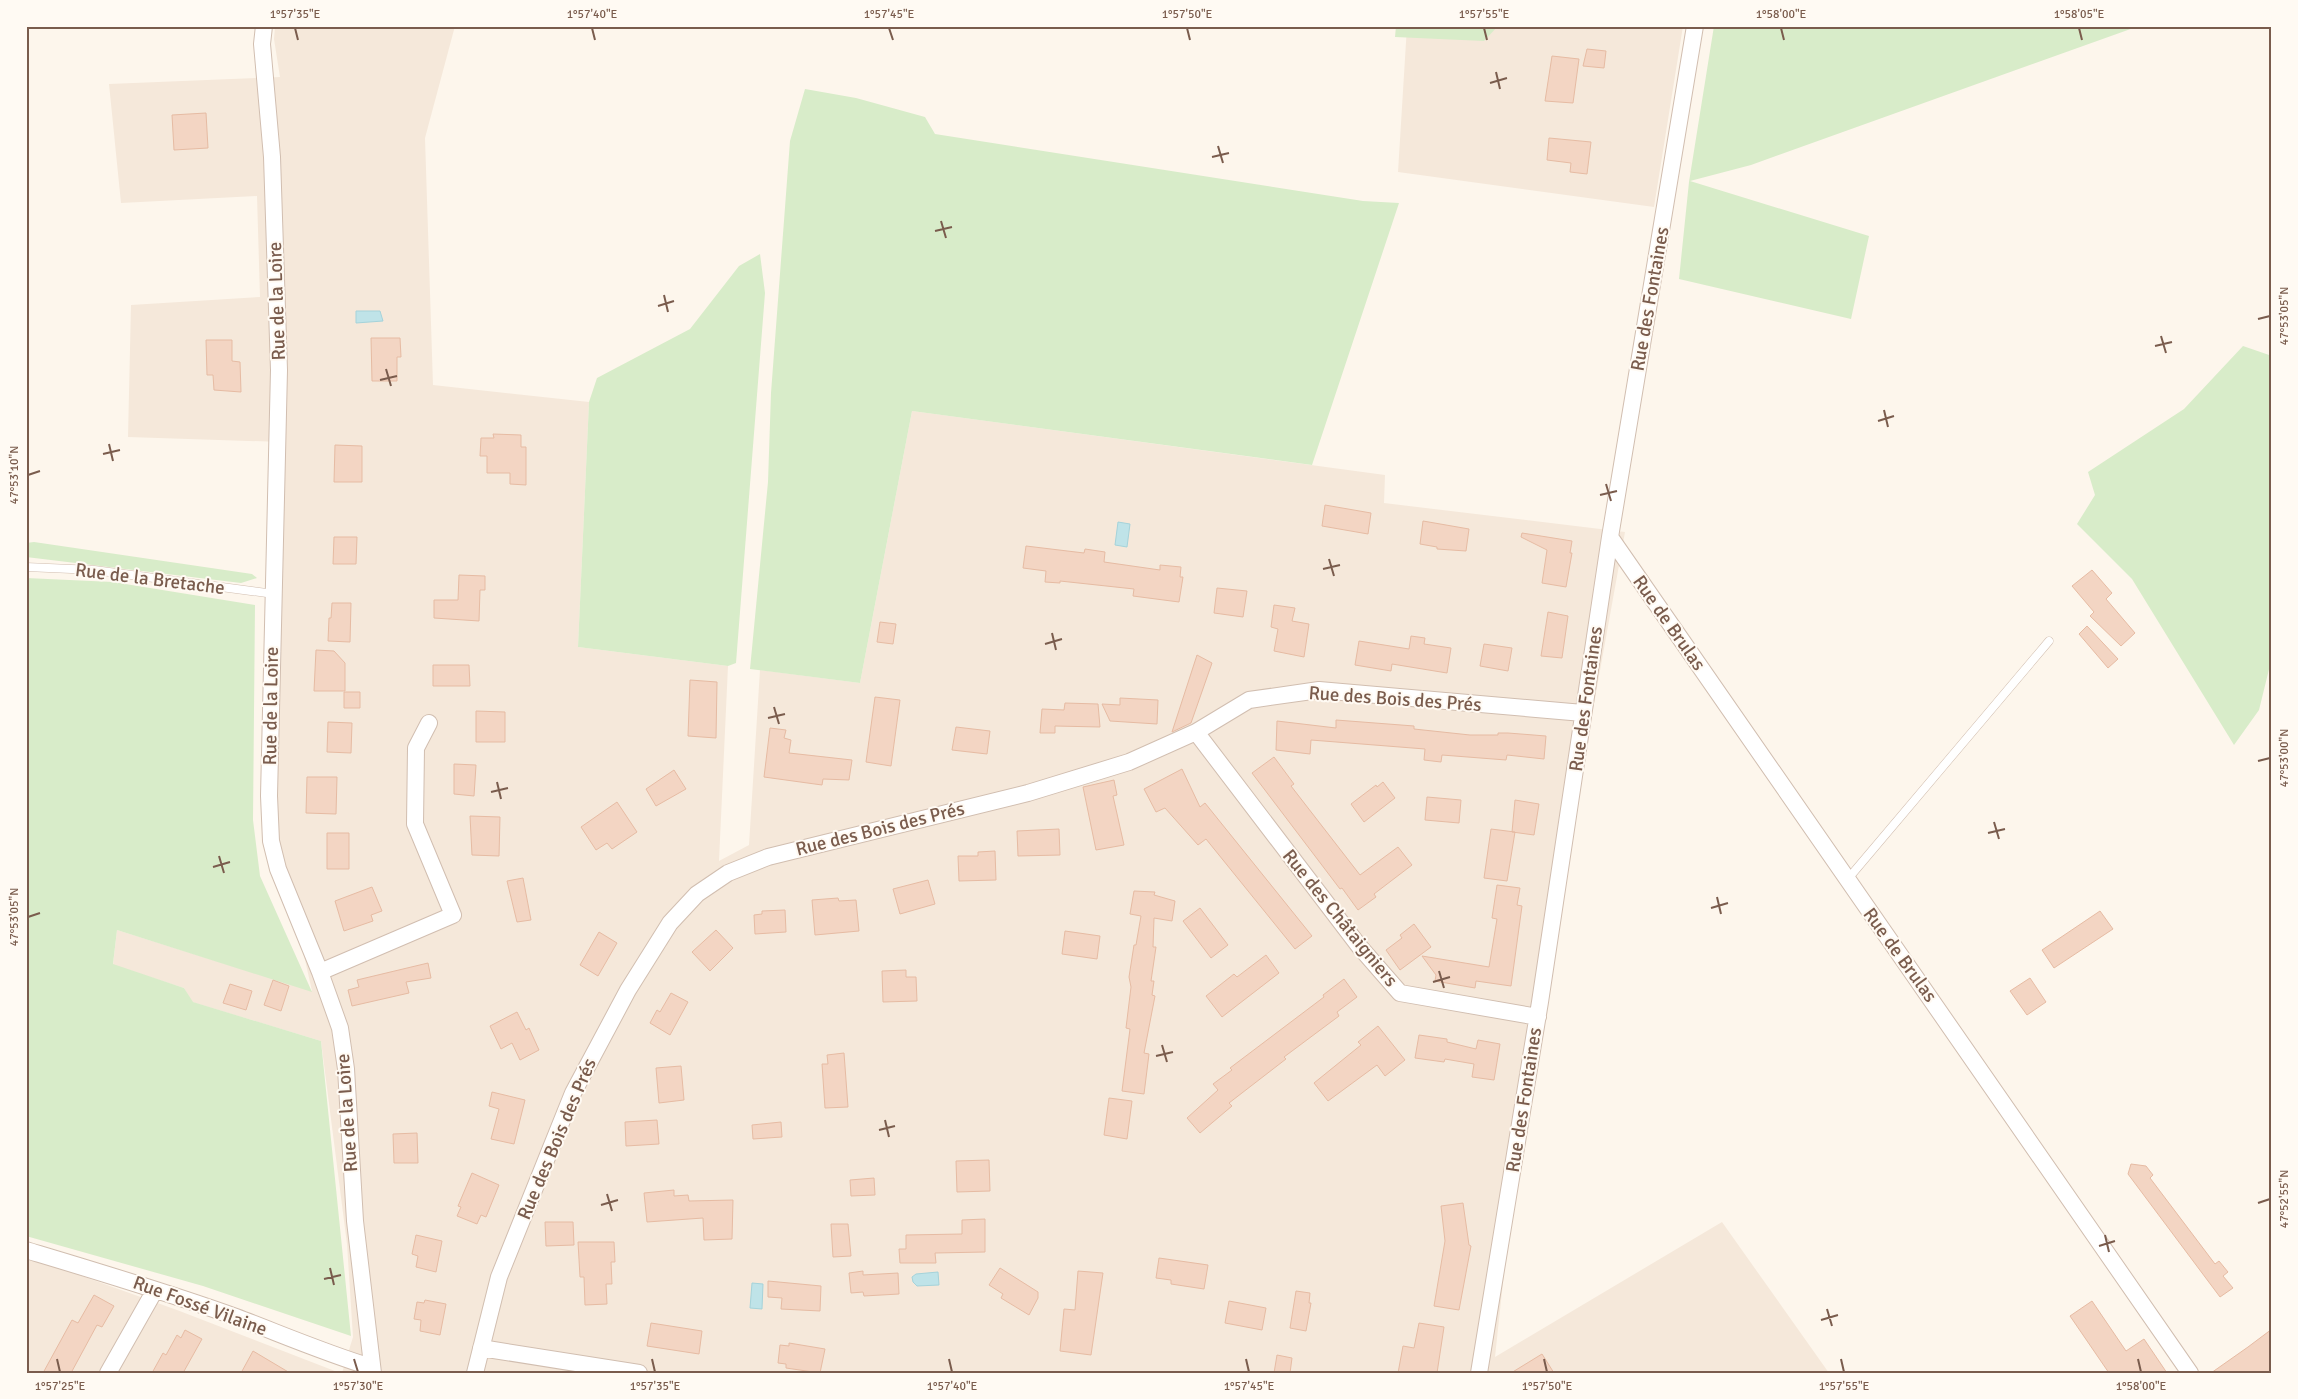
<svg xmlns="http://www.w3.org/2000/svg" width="2298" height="1399" font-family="Signika,sans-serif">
<rect width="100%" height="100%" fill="#fdf6ec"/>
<path fill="#f5e8da" d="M275,26H455L425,138L433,385L589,402L578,647L728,666L719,861L749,845L760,670L860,683L912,411L1385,475L1384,503L1625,532L1568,848L1516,1161L1495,1357L1722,1222L1829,1373H342L353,1337L347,1244L321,1041L192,1002L184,988L113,965L117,930L312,991L275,827L282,442L128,437L131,305L260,297L257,196L121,203L109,84L280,77L274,39Z
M1407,26H1683L1654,207L1398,172Z
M26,1256L177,1310L340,1373H26Z"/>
<path fill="#d8ecc9" d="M1396,26H1498L1484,41L1395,37Z
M1714,26H2139L1751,165L1690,181L1869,236L1851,319L1679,279L1689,182Z
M805,89L856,98L925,117L935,134L1363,201L1399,203L1312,465L912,411L860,683L750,669L768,482L771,393L790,141Z
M760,254L765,293L736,663L728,666L578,647L589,402L597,378L690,329L739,266Z
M2243,346L2272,356V657L2259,710L2234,745L2132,579L2077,524L2095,495L2088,472L2184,409Z
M34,542L252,574L257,578L241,583L26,557V543Z
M26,578L113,582L255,605L253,820L260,876L312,992L117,930L113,964L184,988L193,1002L321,1041L351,1336L203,1286L26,1236Z"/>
<path fill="#bfe3e8" stroke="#a5d3da" d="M356,311H380L383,321L356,323Z
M1118,522L1130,524L1127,547L1115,545Z
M938,1272L939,1285L917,1286L913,1282L912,1277L916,1274Z
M752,1283L763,1284L762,1309L750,1308Z"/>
<path fill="#f3d5c3" stroke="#e6bba3" d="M1587,49L1606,51L1604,68L1583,66Z
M1552,56L1579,59L1573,103L1545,101Z
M206,113L208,148L174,150L172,115Z
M1549,138L1591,142L1587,174L1570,172L1571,163L1547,160Z
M371,338H400L401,357H397V381H372Z
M206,340H232V361L240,362L241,392L214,390L213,375H207Z
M493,434L521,435V447H526V485L510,484V473H487V456H480L481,438H494Z
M335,445L362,446V482H334Z
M1325,505L1371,513L1368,534L1322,526Z
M1423,521L1469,529L1466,551L1437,549V547L1420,544Z
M1522,533L1572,541L1570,553H1572L1566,587L1542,583L1547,550L1521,537Z
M334,537H357L356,564H333Z
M1026,546L1084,553L1085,549L1105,552L1104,562L1160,570V565L1181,567L1180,577H1183L1179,602L1133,596L1134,589L1060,581V583L1045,582L1046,571L1023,568Z
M2092,570L2112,593L2106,599L2135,633L2121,646L2090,616L2094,612L2072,586Z
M459,575L485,576V590H480L479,621L434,618V600H458Z
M1217,588L1247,591L1243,617L1214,613Z
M332,603H351L350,642L328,641L329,618H331Z
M1274,605L1295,608L1292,621L1309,624L1304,657L1274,651L1278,629L1271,627Z
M1548,612L1568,616L1562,658L1541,656Z
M880,622L896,624L893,644L877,642Z
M2087,626L2118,659L2108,668L2079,634Z
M1411,636L1425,638L1424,644L1451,648L1447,673L1392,664L1391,671L1355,665L1359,641L1409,649Z
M1484,644L1512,648L1508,671L1480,666Z
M316,650L334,651L345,663V691H314Z
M1197,655L1212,663L1191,723L1172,732Z
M433,665H469L470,686H433Z
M690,680L717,682L716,738L688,736Z
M344,692H360V708H344Z
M875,697L900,700L891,766L866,762Z
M1120,698L1158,700L1157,724L1110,721L1102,704L1120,705Z
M1065,703L1098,704L1100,727L1055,726V733H1040L1042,709L1064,710Z
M476,711L505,712V742H476Z
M1336,720L1414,726V729L1470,735H1498V733H1508L1546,736L1544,759L1507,755L1506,760L1442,755L1441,762L1424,760L1425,749L1311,740L1310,754L1276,750L1277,721L1336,728Z
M328,722L352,723L351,753L327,752Z
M956,727L990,731L987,754L952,750Z
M770,728L786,730L784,738L791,740L789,753L852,760L849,780L823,779L822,785L764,777Z
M1274,757L1294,784L1291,786L1360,875L1398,847L1412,865L1374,894L1376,897L1358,910L1342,888L1340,889L1252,773Z
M454,764L476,765L474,796L454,794Z
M1182,769L1200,807L1205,803L1312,936L1295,949L1206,839L1198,845L1165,808L1156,812L1144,789Z
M674,770L686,789L656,806L646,789Z
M307,777H337L336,814L306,813Z
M1114,780L1117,795L1113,796L1124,845L1096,850L1083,787Z
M1383,782L1395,798L1364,822L1351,804L1376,785L1377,787Z
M1427,797L1461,800L1459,823L1425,820Z
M1515,800L1539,804L1534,835L1512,832Z
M617,802L637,832L612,849L607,843L596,850L581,827Z
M470,816L500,817L499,856L472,855Z
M1059,829L1060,855L1018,856L1017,831Z
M1491,829L1515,832L1507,881L1484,878Z
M327,833H349V869H327Z
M995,851L996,880L959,881L958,856H978V852Z
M523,878L531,920L517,922L507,881Z
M928,880L935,904L900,914L893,889Z
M1497,885L1520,888L1517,905L1522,906L1511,986L1476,981L1475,988L1435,981L1436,975L1422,956L1489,967L1497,919L1492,918Z
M372,887L382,911L371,915L373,921L344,931L335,901Z
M1134,891L1155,892L1154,895L1175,901L1172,921L1154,918L1153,947H1156L1151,981H1154L1152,995L1155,996L1144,1053L1149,1054L1144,1094L1122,1091L1130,1029L1126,1028L1131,987L1129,977L1134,945H1136L1141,916L1130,914Z
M838,898L839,901L856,900L859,931L815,935L812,900Z
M1200,908L1228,945L1211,958L1183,921Z
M785,910L786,932L755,934L754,915L762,914V911Z
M2100,911L2113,929L2054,968L2042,950Z
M1414,924L1431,947L1400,970L1386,950L1402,938L1400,935Z
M716,930L733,948L710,971L692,952Z
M1065,931L1100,936L1097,959L1062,954Z
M599,932L617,943L598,976L580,965Z
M1266,955L1279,973L1222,1017L1206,996L1234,974L1237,977Z
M428,963L431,978L406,982L409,993L352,1006L348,990L359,987L357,980Z
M906,970V977H916L917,1001L883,1002L882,971Z
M2030,978L2046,1002L2027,1015L2010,991Z
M1344,979L1357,997L1337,1012L1339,1016L1284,1057L1286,1059L1229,1103L1232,1106L1200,1133L1187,1118L1218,1090L1213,1084L1232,1070L1230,1068L1324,997L1323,995Z
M273,980L289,986L281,1011L264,1005Z
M230,984L252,991L246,1010L223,1003Z
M671,993L688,1002L670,1035L650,1023L657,1010L660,1012Z
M517,1012L526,1030L529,1028L539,1050L520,1060L512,1043L501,1049L490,1026Z
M1378,1026L1405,1060L1385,1076L1377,1065L1328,1101L1314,1083L1361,1045L1358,1042Z
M1419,1035L1447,1039V1042L1476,1049L1478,1040L1500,1044L1494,1080L1472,1077L1474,1064L1445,1059L1444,1062L1415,1058Z
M844,1053L848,1107L825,1108L822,1064H828L827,1055Z
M681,1066L684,1100L659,1103L656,1068Z
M492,1092L525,1100L514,1144L491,1139L499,1109L489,1106Z
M1109,1098L1132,1101L1127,1139L1104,1135Z
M657,1120L659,1144L626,1146L625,1122Z
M781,1122L782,1137L753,1139L752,1125Z
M417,1133L418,1163H394L393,1134Z
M989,1160L990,1191L957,1192L956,1161Z
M2131,1164L2146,1166L2153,1175L2150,1178L2215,1264L2219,1261L2228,1272L2223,1276L2233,1288L2220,1297L2128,1174Z
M472,1173L499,1185L486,1217L481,1215L477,1224L457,1216L461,1207L458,1206Z
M874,1178L875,1195L851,1196L850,1180Z
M674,1190V1196L688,1195L689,1201L733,1200L732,1239L704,1240L703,1218L647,1222L644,1193Z
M1463,1203L1469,1245L1471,1246L1459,1310L1434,1306L1445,1241L1441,1206Z
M985,1219V1252L935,1253L936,1263H900L899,1249H906V1235L962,1234V1220Z
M545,1222H573L574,1245L546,1246Z
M831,1224H848L851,1256L833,1257Z
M416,1235L442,1241L436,1272L416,1267L418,1256L412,1254Z
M578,1242H614L615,1262H611L612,1284H606L607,1304L585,1305L584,1277H580Z
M1159,1258L1208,1265L1204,1289L1171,1284V1280L1156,1278Z
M1000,1268L1038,1292V1298L1029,1315L1001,1298L1003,1294L989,1285Z
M863,1271V1275L898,1273L899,1294L864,1296L863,1292L851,1293L849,1273Z
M1078,1271L1103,1273L1091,1355L1060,1351L1064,1309L1075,1310Z
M768,1281L821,1286L820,1311L781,1309L782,1298L768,1297Z
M1296,1291L1310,1293L1309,1303H1311L1306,1331L1290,1328Z
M94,1295L114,1306L102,1327L97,1325L71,1373H43L72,1320L78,1323Z
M425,1300L446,1304L440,1335L420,1331L421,1320L414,1319L417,1302L424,1303Z
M1229,1301L1266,1308L1262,1330L1225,1323Z
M2092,1301L2126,1351L2144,1339L2167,1373H2109L2070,1316Z
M651,1323L702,1331L699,1354L647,1346Z
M1419,1323L1444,1327L1437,1373H1398L1403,1346L1414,1348Z
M2272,1329V1373H2211L2248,1347Z
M185,1330L202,1339L183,1373H152L163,1353L166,1355L177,1335L181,1338Z
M789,1343L825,1349L820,1373L786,1368V1364L778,1363L780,1345L789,1346Z
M253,1351L290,1373H241Z
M1542,1354L1554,1373H1511Z
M1277,1355L1292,1358L1290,1373H1274Z"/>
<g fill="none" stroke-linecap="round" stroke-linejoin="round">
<g stroke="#d1beb0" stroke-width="9">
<path id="lane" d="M26,567L94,570L274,594
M1847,880L2049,641"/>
</g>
<g stroke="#d1beb0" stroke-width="18">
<path id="street" d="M264,26L262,44L272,157L279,370L269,796L271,841L278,869L320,972L340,1028L346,1069L355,1221L373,1373
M1610,537L2190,1373
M1196,732L1359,946L1400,993L1538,1017
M320,972L453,915L415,824L416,748L429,723
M26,1250C96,1271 167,1292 236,1317C281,1334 325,1353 371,1367
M481,1348L639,1373
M108,1373L155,1290
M475,1373L499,1277L573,1093L628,990L670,923L697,894L728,873L768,857L1028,793L1129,762L1196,732L1249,700L1319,690L1583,713
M1479,1373L1540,1002L1610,537L1695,26"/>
</g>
<use href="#lane" stroke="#fff" stroke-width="8"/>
<use href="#street" stroke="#fff" stroke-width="16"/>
</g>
<path fill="none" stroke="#7a5c4d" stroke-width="2" d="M295,28L298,40M592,28L595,40M889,28L893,40M1187,28L1190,40M1484,28L1487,40M1781,28L1784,40M2079,28L2082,40M1496,72L1500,89M1490,83L1507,78M1218,146L1223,163M1212,157L1229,153M941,221L946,238M935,231L952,227M664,295L668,312M658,306L674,301M2258,319L2270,316M2161,336L2166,353M2155,346L2172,342M386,369L391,386M380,380L397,376M1884,410L1888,427M1878,421L1894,416M109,444L113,461M103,454L120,450M28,475L40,471M1606,484L1611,501M1600,495L1617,491M1329,559L1334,576M1323,569L1340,565M1052,633L1056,650M1045,644L1062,639M774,707L779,724M768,718L785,714M2258,761L2270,758M497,782L501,799M491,792L508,788M1994,822L1999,839M1988,833L2005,829M219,856L224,873M213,867L230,862M1717,897L1721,914M1711,908L1728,903M28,917L40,913M1439,971L1444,988M1433,982L1450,977M1162,1045L1167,1062M1156,1056L1173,1052M885,1120L889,1137M879,1130L895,1126M607,1194L612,1211M2258,1203L2270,1199M601,1205L618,1200M2105,1235L2109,1252M2099,1246L2115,1241M330,1268L334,1285M324,1279L341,1275M1827,1309L1832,1326M1821,1320L1838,1315M57,1359L60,1372M354,1359L358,1372M652,1359L655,1372M949,1359L952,1372M1246,1359L1249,1372M1544,1359L1547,1372M1841,1359L1844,1372M2138,1359L2141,1372"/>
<g text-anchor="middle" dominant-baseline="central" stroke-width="4" stroke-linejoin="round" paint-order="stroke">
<g font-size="19" fill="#7a5c4d" stroke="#fffaf3">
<text transform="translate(1650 299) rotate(-80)">Rue des Fontaines</text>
<text transform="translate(277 301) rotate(-92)">Rue de la Loire</text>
<text transform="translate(150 579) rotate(7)">Rue de la Bretache</text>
<text transform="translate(1669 623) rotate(55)">Rue de Brulas</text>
<text transform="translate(1395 699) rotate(4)">Rue des Bois des Prés</text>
<text transform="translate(1586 699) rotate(-82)">Rue des Fontaines</text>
<text transform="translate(271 706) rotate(-89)">Rue de la Loire</text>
<text transform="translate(880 829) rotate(-14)">Rue des Bois des Prés</text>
<text transform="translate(1340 918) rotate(51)">Rue des Châtaigniers</text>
<text transform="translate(1900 955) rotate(54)">Rue de Brulas</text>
<text transform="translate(1524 1100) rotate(-81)">Rue des Fontaines</text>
<text transform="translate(347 1113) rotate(-94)">Rue de la Loire</text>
<text transform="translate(557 1139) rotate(-67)">Rue des Bois des Prés</text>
<text transform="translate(200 1306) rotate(20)">Rue Fossé Vilaine</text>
</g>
</g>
<rect width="2298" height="1399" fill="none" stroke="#fffaf3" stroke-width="55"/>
<rect x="28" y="28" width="2242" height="1344" fill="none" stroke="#7a5c4d" stroke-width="2"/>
<g font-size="12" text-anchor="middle" fill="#7a5c4d">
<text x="295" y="18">1°57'35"E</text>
<text x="592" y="18">1°57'40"E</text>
<text x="889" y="18">1°57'45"E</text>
<text x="1187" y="18">1°57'50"E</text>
<text x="1484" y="18">1°57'55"E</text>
<text x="1781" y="18">1°58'00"E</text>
<text x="2079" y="18">1°58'05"E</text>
<text transform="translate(2284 316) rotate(-90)" y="4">47°53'05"N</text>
<text transform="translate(14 475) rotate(-90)" y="4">47°53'10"N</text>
<text transform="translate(2284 758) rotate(-90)" y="4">47°53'00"N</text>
<text transform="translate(14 917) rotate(-90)" y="4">47°53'05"N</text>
<text transform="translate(2284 1199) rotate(-90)" y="4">47°52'55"N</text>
<text x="60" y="1390">1°57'25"E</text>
<text x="358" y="1390">1°57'30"E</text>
<text x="655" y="1390">1°57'35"E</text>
<text x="952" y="1390">1°57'40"E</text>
<text x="1249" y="1390">1°57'45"E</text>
<text x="1547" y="1390">1°57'50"E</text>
<text x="1844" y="1390">1°57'55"E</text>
<text x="2141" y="1390">1°58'00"E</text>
</g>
</svg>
